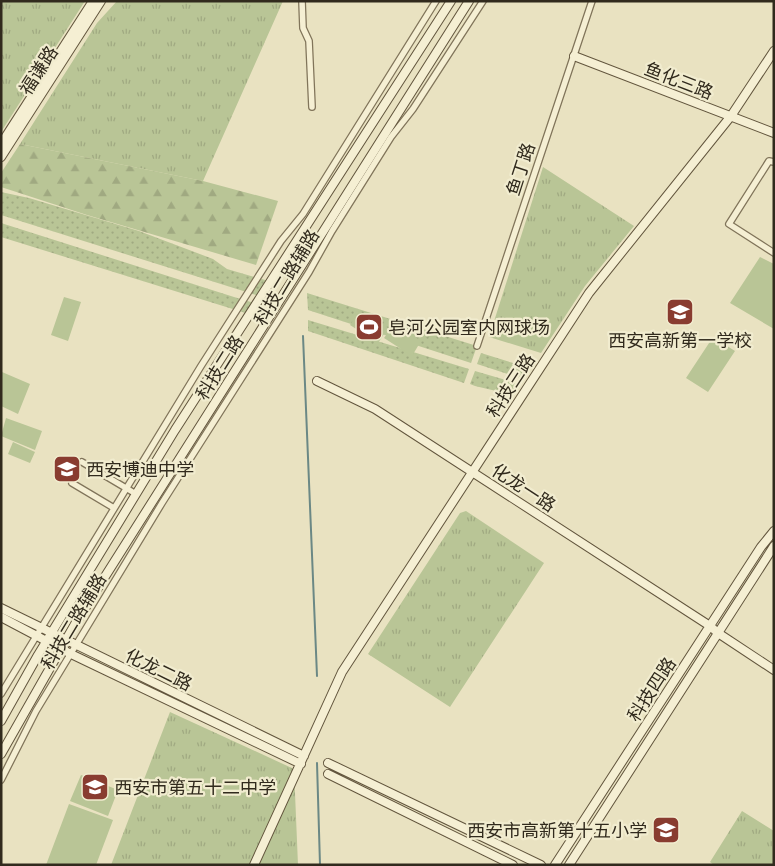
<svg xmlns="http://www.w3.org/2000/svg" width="775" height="866" font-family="'PT Serif','Noto Sans SC',serif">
<defs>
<pattern id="grass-tufts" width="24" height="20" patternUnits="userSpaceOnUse" patternTransform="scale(1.25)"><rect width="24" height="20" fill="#b9c596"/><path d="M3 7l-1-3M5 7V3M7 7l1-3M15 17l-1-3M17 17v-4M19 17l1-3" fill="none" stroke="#a0a981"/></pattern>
<pattern id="forest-firs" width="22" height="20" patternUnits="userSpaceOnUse" patternTransform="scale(1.25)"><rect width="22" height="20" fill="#b9c596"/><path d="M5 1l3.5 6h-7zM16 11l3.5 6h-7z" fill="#a0a981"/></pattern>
<pattern id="park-dots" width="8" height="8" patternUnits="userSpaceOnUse" patternTransform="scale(1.25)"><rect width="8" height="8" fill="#b9c596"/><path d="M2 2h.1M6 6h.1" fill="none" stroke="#a0a981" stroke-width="1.8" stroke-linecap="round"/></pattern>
</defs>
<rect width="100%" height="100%" fill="#e9e2c1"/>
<path fill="url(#grass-tufts)" d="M1,1H85L1,132Z
M117,1H283L203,181L20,144L97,23Z
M543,167L634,226L585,286L541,353L489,337Z
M466,511L544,563L450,707L368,654L460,513Z
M170,712L294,769L298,865H111Z
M742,811L774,831V865H714L710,862Z"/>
<path fill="url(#forest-firs)" d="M20,144L203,181L278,201L256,265L87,215L1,187V173Z"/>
<path fill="url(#park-dots)" d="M1,192L29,198L139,231L213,259L227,269L272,282L262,297L1,215Z
M1,223L234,297L258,304L252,315L1,237Z
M307,293L477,346L471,363L308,310Z
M308,320L469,369L464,383L308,331Z
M481,353L529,368L523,379L477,364Z
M475,371L519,384V385L513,395L475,386L470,384Z"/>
<path fill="#b9c596" d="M760,257L774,264V329L730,303Z
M64,297L81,302L68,341L51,335Z
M359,311L388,328L378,343L350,325Z
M394,324L421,341L412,356L384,338Z
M713,337L735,351L708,392L686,378Z
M2,372L30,384L18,414L1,406Z
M6,418L42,431L35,450L1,436Z
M13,442L35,452L30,463L8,454Z
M81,775L118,790L108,816L70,801Z
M69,804L113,820L96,865H46Z"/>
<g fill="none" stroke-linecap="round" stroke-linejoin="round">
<path stroke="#6b8885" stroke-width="2" d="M303,336L317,676
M317,763L320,865"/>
<g stroke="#80745a" stroke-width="8">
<path id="street" d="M302,1L303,28L309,41L312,107
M774,162L769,161L729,224L774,253
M477,346L592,1
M82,462L136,494
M72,483L114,508
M1,694L201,366L281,241L303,214L436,1
M1,780L36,711L162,503L309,272L332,231L391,137L413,109L483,1"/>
</g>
<g stroke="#62553d" stroke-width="10">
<path id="secondary" d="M574,56L774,133
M1,144L93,1
M1,157L101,1
M317,381L375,409L710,626L718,633L774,670
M1,608L304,756
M1,617L71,654L301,764
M1,721L38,655L175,430L451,1
M1,754L75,624L469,1
M328,763L541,865
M328,774L513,865
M254,865L342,672L589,293L731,116L774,51
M555,865L761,547L774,531
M569,865L774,546"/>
</g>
<use href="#street" stroke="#f5efd3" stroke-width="5.5"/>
<use href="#secondary" stroke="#f5efd3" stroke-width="8"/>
</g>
<defs>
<g id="school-square" transform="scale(1.4375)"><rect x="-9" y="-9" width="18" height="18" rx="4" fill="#893c30" stroke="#f1eccf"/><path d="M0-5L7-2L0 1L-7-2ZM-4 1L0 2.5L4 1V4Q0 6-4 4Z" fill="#fff"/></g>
<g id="stadium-square" transform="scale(1.4375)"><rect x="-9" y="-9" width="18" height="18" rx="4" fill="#893c30" stroke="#f1eccf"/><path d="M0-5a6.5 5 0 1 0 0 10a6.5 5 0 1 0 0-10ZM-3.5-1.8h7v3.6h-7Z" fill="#fff"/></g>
</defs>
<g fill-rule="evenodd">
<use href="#school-square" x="680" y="312"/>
<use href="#stadium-square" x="369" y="327"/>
<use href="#school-square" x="67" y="469"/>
<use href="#school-square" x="95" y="787"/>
<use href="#school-square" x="666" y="830"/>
</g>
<g text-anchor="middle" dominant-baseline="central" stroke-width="4.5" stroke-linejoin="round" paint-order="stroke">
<g font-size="18" fill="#312a1d" stroke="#f1eccf">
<text transform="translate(38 70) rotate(-57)">福谦路</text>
<text transform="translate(679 80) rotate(21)">鱼化三路</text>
<text transform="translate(520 169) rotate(-72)">鱼丁路</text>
<text transform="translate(286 277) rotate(-59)">科技二路辅路</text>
<text transform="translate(219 367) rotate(-58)">科技二路</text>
<text transform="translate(510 385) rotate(-57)">科技三路</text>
<text transform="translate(524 487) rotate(33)">化龙一路</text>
<text transform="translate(73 621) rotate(-59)">科技二路辅路</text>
<text transform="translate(159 669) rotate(26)">化龙二路</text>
<text transform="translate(651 689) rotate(-57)">科技四路</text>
</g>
<g font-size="18" fill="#312a1d" stroke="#f1eccf" text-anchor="start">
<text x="388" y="327">皂河公园室内网球场</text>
<text x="680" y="340" text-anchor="middle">西安高新第一学校</text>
<text x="86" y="469">西安博迪中学</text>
<text x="114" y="787">西安市第五十二中学</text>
<text x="647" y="830" text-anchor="end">西安市高新第十五小学</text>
</g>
</g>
<rect width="775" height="866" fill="none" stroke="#312a1d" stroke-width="5"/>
</svg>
